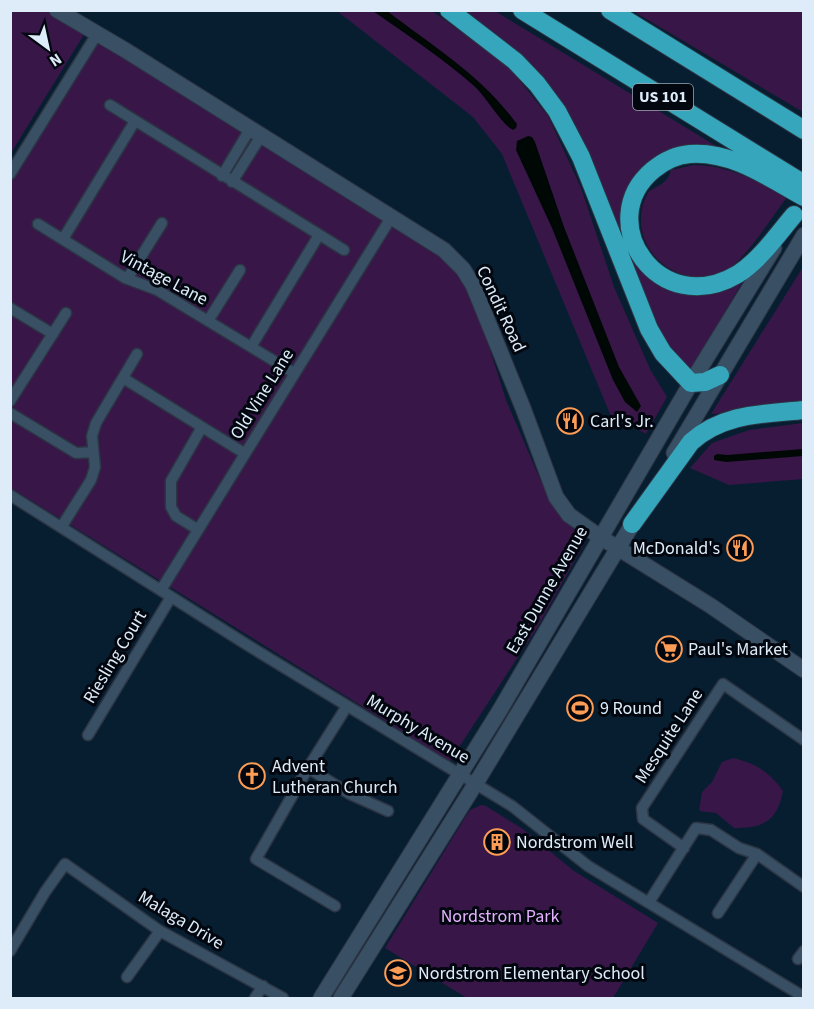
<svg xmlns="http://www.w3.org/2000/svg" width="814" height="1009" font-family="'Source Sans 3',sans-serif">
<rect width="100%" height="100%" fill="#071e30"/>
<path fill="#391648" d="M11,11H58L88,28L11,153Z
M337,11H432L507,65L548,116L581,188L614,287L650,369L667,397L646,434L610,414L502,154L473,117Z
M462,11H495L716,146H692L635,181V260L645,273L657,283L676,292L697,295L720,291L743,281L690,371L663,340L574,122L552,89L514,48Z
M633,11H803V112Z
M99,40L439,247L472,293L506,400L540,479L567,521L585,542L537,628L450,761L11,488L10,181Z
M694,165C729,165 757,182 788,196C774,214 747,257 729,268C678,299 619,242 649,191C659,185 668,183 671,170Z
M803,267V405L711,414Z
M803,423V479L729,485L690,468L712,443L749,430Z
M733,758C755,763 770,772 783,791C777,821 764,828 734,828L716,813L699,811L702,792L712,782L722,762Z
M481,805L486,806L523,829L574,871L658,923L613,998H467L385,948L466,816L470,810Z"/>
<path fill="#000806" d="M373,11H387C434,47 481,75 517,124L516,128L513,130C501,124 486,96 473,85C442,58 406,34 373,11Z
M528,136L532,137L535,142L564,227L619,367L641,406L637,412L625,402L613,380L552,228L516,150L517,141Z
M803,449V456L726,462L714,460V456L717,454L727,455Z"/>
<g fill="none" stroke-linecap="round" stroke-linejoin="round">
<g stroke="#2c3544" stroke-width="13">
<path id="street" d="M110,105L344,250
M10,174L97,34
M222,176L250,129
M232,182L261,136
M38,224L125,278L157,290L294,373
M63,239L135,121
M127,279L162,223
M10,308L53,334
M208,321L240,270
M251,347L319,235
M123,378L244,453
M10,401L66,313
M10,413L76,453L93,452
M10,495L249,646L512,806L588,866L804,997
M62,526L91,480L95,467L92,436L96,423L137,354
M197,529L176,516L171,507V481L202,427
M161,590L392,216
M88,735L171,597
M308,768L350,794L388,811
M684,848L643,819L642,808L723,684L804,740
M649,902L696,828L711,830L739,848L757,854L804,887
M335,906L256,859L308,768L347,706
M718,913L757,854
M10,951L45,892L65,864L160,931L283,998
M798,959L804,951
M127,977L160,931
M255,998L263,986"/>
</g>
<g stroke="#2c3544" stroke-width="17">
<path id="secondary" d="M57,10L125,50L444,250L463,269L473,285L523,408L556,497L569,515L600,537L711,606L804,670
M674,453L804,235
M321,998L500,710L691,383L774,248
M341,998L476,783L638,515"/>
</g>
<g stroke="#2c3544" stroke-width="20">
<path id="highway" d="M449,10L515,61L537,84L557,111L581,157L649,329L663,353L691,383L705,382L720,375
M522,10L804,184
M610,10L804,130
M794,215C777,235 760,260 738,274C659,321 592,221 653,170C664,161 676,155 690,154C732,151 769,178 804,197
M632,524L691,442C723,413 763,414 804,410"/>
</g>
<use href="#street" stroke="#384f64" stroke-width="10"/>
<use href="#secondary" stroke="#384f64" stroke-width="15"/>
<use href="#highway" stroke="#35a6bc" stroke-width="18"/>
</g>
<defs>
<g id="restaurant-ring" transform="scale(1.35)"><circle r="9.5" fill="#02070f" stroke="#fd9d55" stroke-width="1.5"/><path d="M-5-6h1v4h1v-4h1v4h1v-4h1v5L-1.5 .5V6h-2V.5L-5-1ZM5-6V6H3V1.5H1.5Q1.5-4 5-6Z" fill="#fd9d55"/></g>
<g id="supermarket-ring" transform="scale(1.35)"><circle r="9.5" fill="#02070f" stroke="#fd9d55" stroke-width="1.5"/><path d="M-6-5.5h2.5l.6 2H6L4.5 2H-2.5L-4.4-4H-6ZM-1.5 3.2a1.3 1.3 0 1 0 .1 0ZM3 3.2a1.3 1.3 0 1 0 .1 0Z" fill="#fd9d55"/></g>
<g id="stadium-ring" transform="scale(1.35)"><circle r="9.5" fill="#02070f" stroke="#fd9d55" stroke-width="1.5"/><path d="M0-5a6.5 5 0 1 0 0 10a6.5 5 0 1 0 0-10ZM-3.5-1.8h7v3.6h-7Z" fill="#fd9d55"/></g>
<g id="church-ring" transform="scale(1.35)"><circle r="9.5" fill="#02070f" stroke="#fd9d55" stroke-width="1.5"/><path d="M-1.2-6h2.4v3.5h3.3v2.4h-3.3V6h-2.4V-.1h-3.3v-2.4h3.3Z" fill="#fd9d55"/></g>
<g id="building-ring" transform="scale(1.35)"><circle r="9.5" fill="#02070f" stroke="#fd9d55" stroke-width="1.5"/><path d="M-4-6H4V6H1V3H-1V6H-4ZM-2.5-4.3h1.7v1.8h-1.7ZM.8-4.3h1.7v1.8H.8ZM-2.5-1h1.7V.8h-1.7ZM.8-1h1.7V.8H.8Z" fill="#fd9d55"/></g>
<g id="school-ring" transform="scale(1.35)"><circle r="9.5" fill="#02070f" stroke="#fd9d55" stroke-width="1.5"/><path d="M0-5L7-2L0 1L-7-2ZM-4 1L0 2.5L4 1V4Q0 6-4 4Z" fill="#fd9d55"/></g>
</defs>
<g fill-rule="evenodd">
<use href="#restaurant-ring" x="570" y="421"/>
<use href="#restaurant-ring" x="740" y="548"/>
<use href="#supermarket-ring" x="669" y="649"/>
<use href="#stadium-ring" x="580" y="708"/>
<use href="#church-ring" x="252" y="776"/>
<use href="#building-ring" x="497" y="842"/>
<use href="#school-ring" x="398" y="973"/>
</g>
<g text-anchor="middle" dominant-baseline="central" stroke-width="6" stroke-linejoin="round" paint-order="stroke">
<rect fill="#02070f" stroke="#9ca7b3" stroke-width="1.5" x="633" y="84" width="60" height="26" rx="4.5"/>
<g font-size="16" font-weight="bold" fill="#deecf9">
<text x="663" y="97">US 101</text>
</g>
<g font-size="18" fill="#deecf9" stroke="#02070f">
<text transform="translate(164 278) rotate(28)">Vintage Lane</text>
<text transform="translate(501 309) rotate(65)">Condit Road</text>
<text transform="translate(262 394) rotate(-58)">Old Vine Lane</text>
<text transform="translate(547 590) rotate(-60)">East Dunne Avenue</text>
<text transform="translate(115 657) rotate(-59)">Riesling Court</text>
<text transform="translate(418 729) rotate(31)">Murphy Avenue</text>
<text transform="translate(669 736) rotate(-57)">Mesquite Lane</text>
<text transform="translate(181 920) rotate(31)">Malaga Drive</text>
</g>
<g font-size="18" fill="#deecf9" stroke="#02070f" text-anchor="start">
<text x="590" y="421">Carl's Jr.</text>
<text x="720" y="548" text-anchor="end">McDonald's</text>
<text x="688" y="649">Paul's Market</text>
<text x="600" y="708">9 Round</text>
<text x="272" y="766">Advent<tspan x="272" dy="21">Lutheran Church</tspan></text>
<text x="516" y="842">Nordstrom Well</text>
<text x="418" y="973">Nordstrom Elementary School</text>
</g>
<g font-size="18" fill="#e5b1fe" stroke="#02070f">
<text x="500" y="916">Nordstrom Park</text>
</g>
</g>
<rect width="814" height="1009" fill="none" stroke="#deecf9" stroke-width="24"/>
<g transform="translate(48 48) rotate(147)" stroke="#02070f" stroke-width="4.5" paint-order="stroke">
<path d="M0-4.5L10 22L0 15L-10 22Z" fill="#deecf9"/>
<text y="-9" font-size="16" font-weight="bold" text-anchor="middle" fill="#deecf9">N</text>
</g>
</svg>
